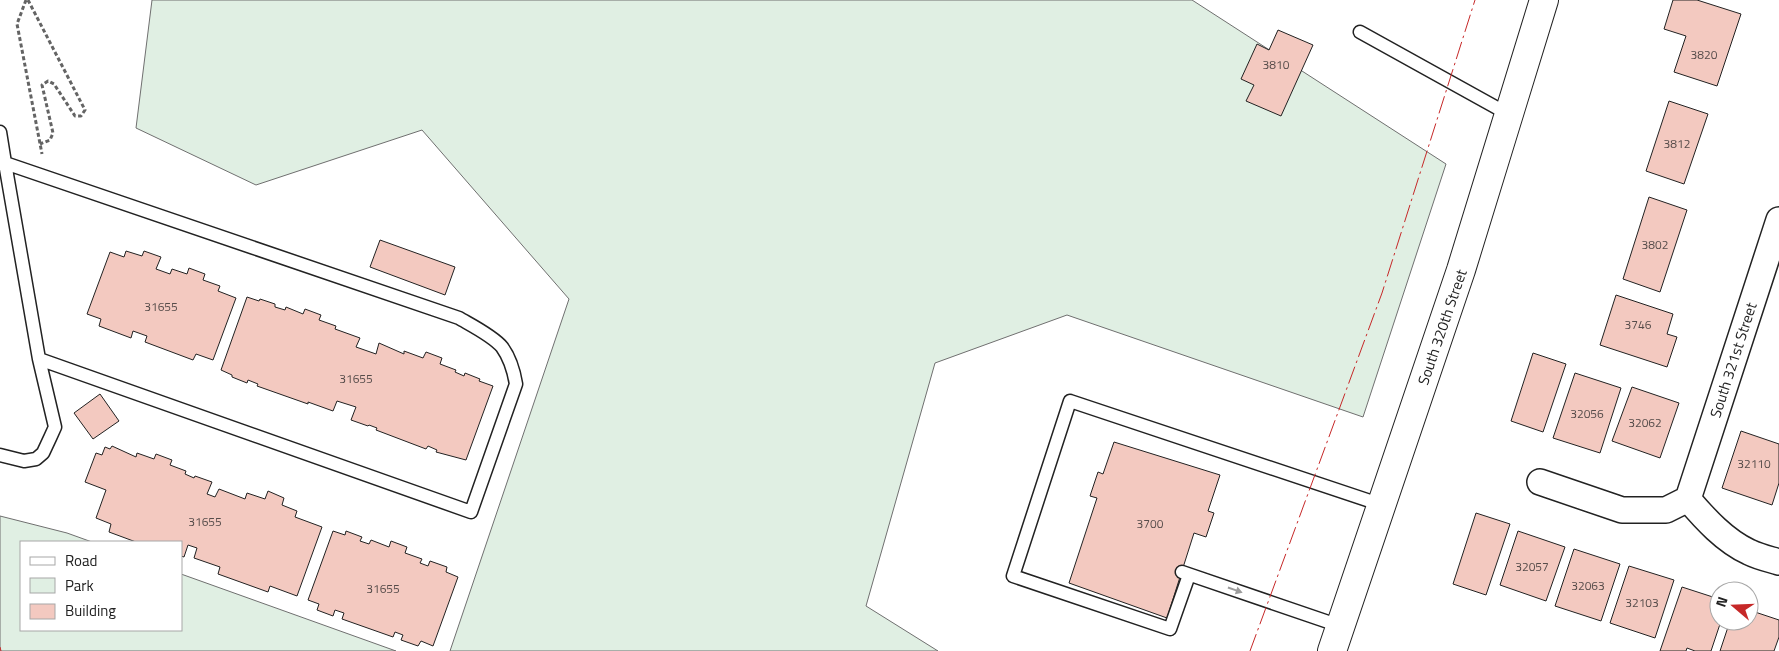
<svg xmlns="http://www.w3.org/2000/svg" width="1779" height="651" font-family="'Titillium Web',sans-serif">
<rect width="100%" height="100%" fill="#fff"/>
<path fill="#e0efe3" stroke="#6f6f6f" d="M152,0H1192L1446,164L1363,417L1067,315L935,363L866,606L938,651H450L569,299L422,130L256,185L136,128Z
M0,516L67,533L92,542H21V630H181V574L396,651H0Z"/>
<path fill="#f3c9c0" stroke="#222" d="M1673,0H1697L1741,14L1717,86L1674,72L1686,36L1664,29Z
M1278,30L1313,45L1281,116L1246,101L1254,85L1241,79L1257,44L1269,50Z
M1669,101L1708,114L1684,184L1646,171Z
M1649,197L1687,210L1660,292L1623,279Z
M380,240L455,267L445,295L370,267Z
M126,251L142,256L144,251L161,257L156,269L170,274L172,269L187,274L189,268L205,274L203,280L220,286L218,291L236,298L213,360L196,354L193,360L145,342L147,336L133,331L131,338L99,326L101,319L87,314L110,252L124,257Z
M1616,295L1673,314L1667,334L1677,337L1667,367L1600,345Z
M247,297L259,301L260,299L275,304V307L285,310L286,307L303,314L305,309L321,315L319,320L336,326L335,329L360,338L356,347L376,354L379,343L404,354V351L423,358L426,352L442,358L440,364L456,370L455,372L464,376L465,373L480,379L479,381L493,386L466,460L436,452L437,450L428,446L426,449L376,430L377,428L369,425L368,426L351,420L356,407L337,401L333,411L308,402V404L257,386L258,384L248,380L247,383L232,377V375L221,370Z
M1533,353L1566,364L1543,432L1511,421Z
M1575,373L1621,388L1600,453L1553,438Z
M1632,387L1679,403L1660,458L1612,441Z
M100,394L119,421L93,439L74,413Z
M1741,431L1779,444V483L1772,505L1722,488Z
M1114,442L1220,475L1208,511L1214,513L1206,537L1194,533L1167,618L1069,583L1097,498L1090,496L1098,472L1103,474Z
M112,446L136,457L137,453L154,459L156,454L172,460L170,465L186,471L185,474L194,478L195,476L212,482L207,494L215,497L219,489L245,499L247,493L265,499L268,491L284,498L282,505L297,511L295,517L322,527L297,596L270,586L268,592L218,574L220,567L194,558L197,548L188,545L184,557L181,556V542H136L109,532L111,524L96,518L106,490L85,482L96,453L102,455L105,447L110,449Z
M1476,513L1510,524L1486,595L1453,584Z
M333,531L345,535L346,531L362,537L360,541L369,544L371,540L389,547L391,541L407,547L405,553L422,559L420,563L428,566L430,561L447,567L446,572L458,577L433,646L421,641L418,646L401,640L403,635L395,632L393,637L342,619L344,613L335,610L333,616L317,610L319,604L308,600Z
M1518,531L1565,547L1546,601L1500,585Z
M1574,549L1620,564L1601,621L1555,606Z
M1629,566L1674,580L1655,638L1610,623Z
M1682,587L1719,599V621H1721L1711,651H1695L1687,648L1686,651H1660Z
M1749,610L1779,620V637L1774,651H1720L1730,621H1749Z"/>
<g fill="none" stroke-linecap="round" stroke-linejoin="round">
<g stroke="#222" stroke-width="15">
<path id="service" d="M1360,32L1508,114
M0,132L5,163L39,359L471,512L516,384C514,372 510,358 502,347C493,336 471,325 459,318L5,163L0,164
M0,455L24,461L36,459L43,453L50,438L55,427L39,359
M1182,572L1340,626
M1189,575L1170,629L1013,576L1070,401L1382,505"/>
</g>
<g stroke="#222" stroke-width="28">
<path id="minor" d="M1540,482L1622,510H1666L1688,499
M1688,499L1779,220
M1688,499C1705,519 1725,541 1749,552C1759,557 1769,559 1779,562"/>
</g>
<g stroke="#222" stroke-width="30">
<path id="secondary" d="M1332,651L1461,270L1544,0"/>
</g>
<path stroke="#646464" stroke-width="3" stroke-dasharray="4 2.5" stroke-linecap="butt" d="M26,0L17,24L42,154
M28,0L85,110L81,116H75L54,84L48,81L42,85L53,133L50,140L40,144"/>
<use href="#service" stroke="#fff" stroke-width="12"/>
<use href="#minor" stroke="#fff" stroke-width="25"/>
<use href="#secondary" stroke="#fff" stroke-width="28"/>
<path stroke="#c62828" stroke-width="1" stroke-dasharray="18 4 2.5 4" stroke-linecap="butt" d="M0,647L1,651
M1250,651L1382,293L1475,0"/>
</g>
<defs><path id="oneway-solid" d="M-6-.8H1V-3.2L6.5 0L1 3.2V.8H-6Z" transform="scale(1.25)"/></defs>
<use fill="#9c9c9c" href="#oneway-solid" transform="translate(1235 590) rotate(19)"/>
<g text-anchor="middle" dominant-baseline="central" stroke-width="4" stroke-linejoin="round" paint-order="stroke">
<g font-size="12" fill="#564c4a">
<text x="1704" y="54">3820</text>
<text x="1276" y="64">3810</text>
<text x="1677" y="143">3812</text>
<text x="1655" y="244">3802</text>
<text x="161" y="306">31655</text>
<text x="1638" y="324">3746</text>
<text x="356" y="378">31655</text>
<text x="1587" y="413">32056</text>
<text x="1645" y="422">32062</text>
<text x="1754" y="463">32110</text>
<text x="205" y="521">31655</text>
<text x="1150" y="523">3700</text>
<text x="1532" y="566">32057</text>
<text x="1588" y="585">32063</text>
<text x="383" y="588">31655</text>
<text x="1642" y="602">32103</text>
</g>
<g font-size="15" fill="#222" stroke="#fff">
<text transform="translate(1442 327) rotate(-71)">South 320th Street</text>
<text transform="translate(1733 360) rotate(-72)">South 321st Street</text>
</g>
</g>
<rect x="20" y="541" width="162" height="90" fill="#ffffff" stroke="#a7a7a7"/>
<rect x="30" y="557" width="25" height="8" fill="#ffffff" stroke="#a7a7a7"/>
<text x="65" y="566" font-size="15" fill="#222222">Road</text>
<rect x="30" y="578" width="25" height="15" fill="#e0efe3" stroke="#a7a7a7"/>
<text x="65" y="591" font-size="15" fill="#222222">Park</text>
<rect x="30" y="604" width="25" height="15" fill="#f3c9c0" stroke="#a7a7a7"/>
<text x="65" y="616" font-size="15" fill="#222222">Building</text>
<g transform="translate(1734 606) rotate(289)"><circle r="24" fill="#ffffff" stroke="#a7a7a7"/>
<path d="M0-4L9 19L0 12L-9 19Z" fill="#c62828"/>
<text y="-8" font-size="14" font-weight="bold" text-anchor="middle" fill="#222222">N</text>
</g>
</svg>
